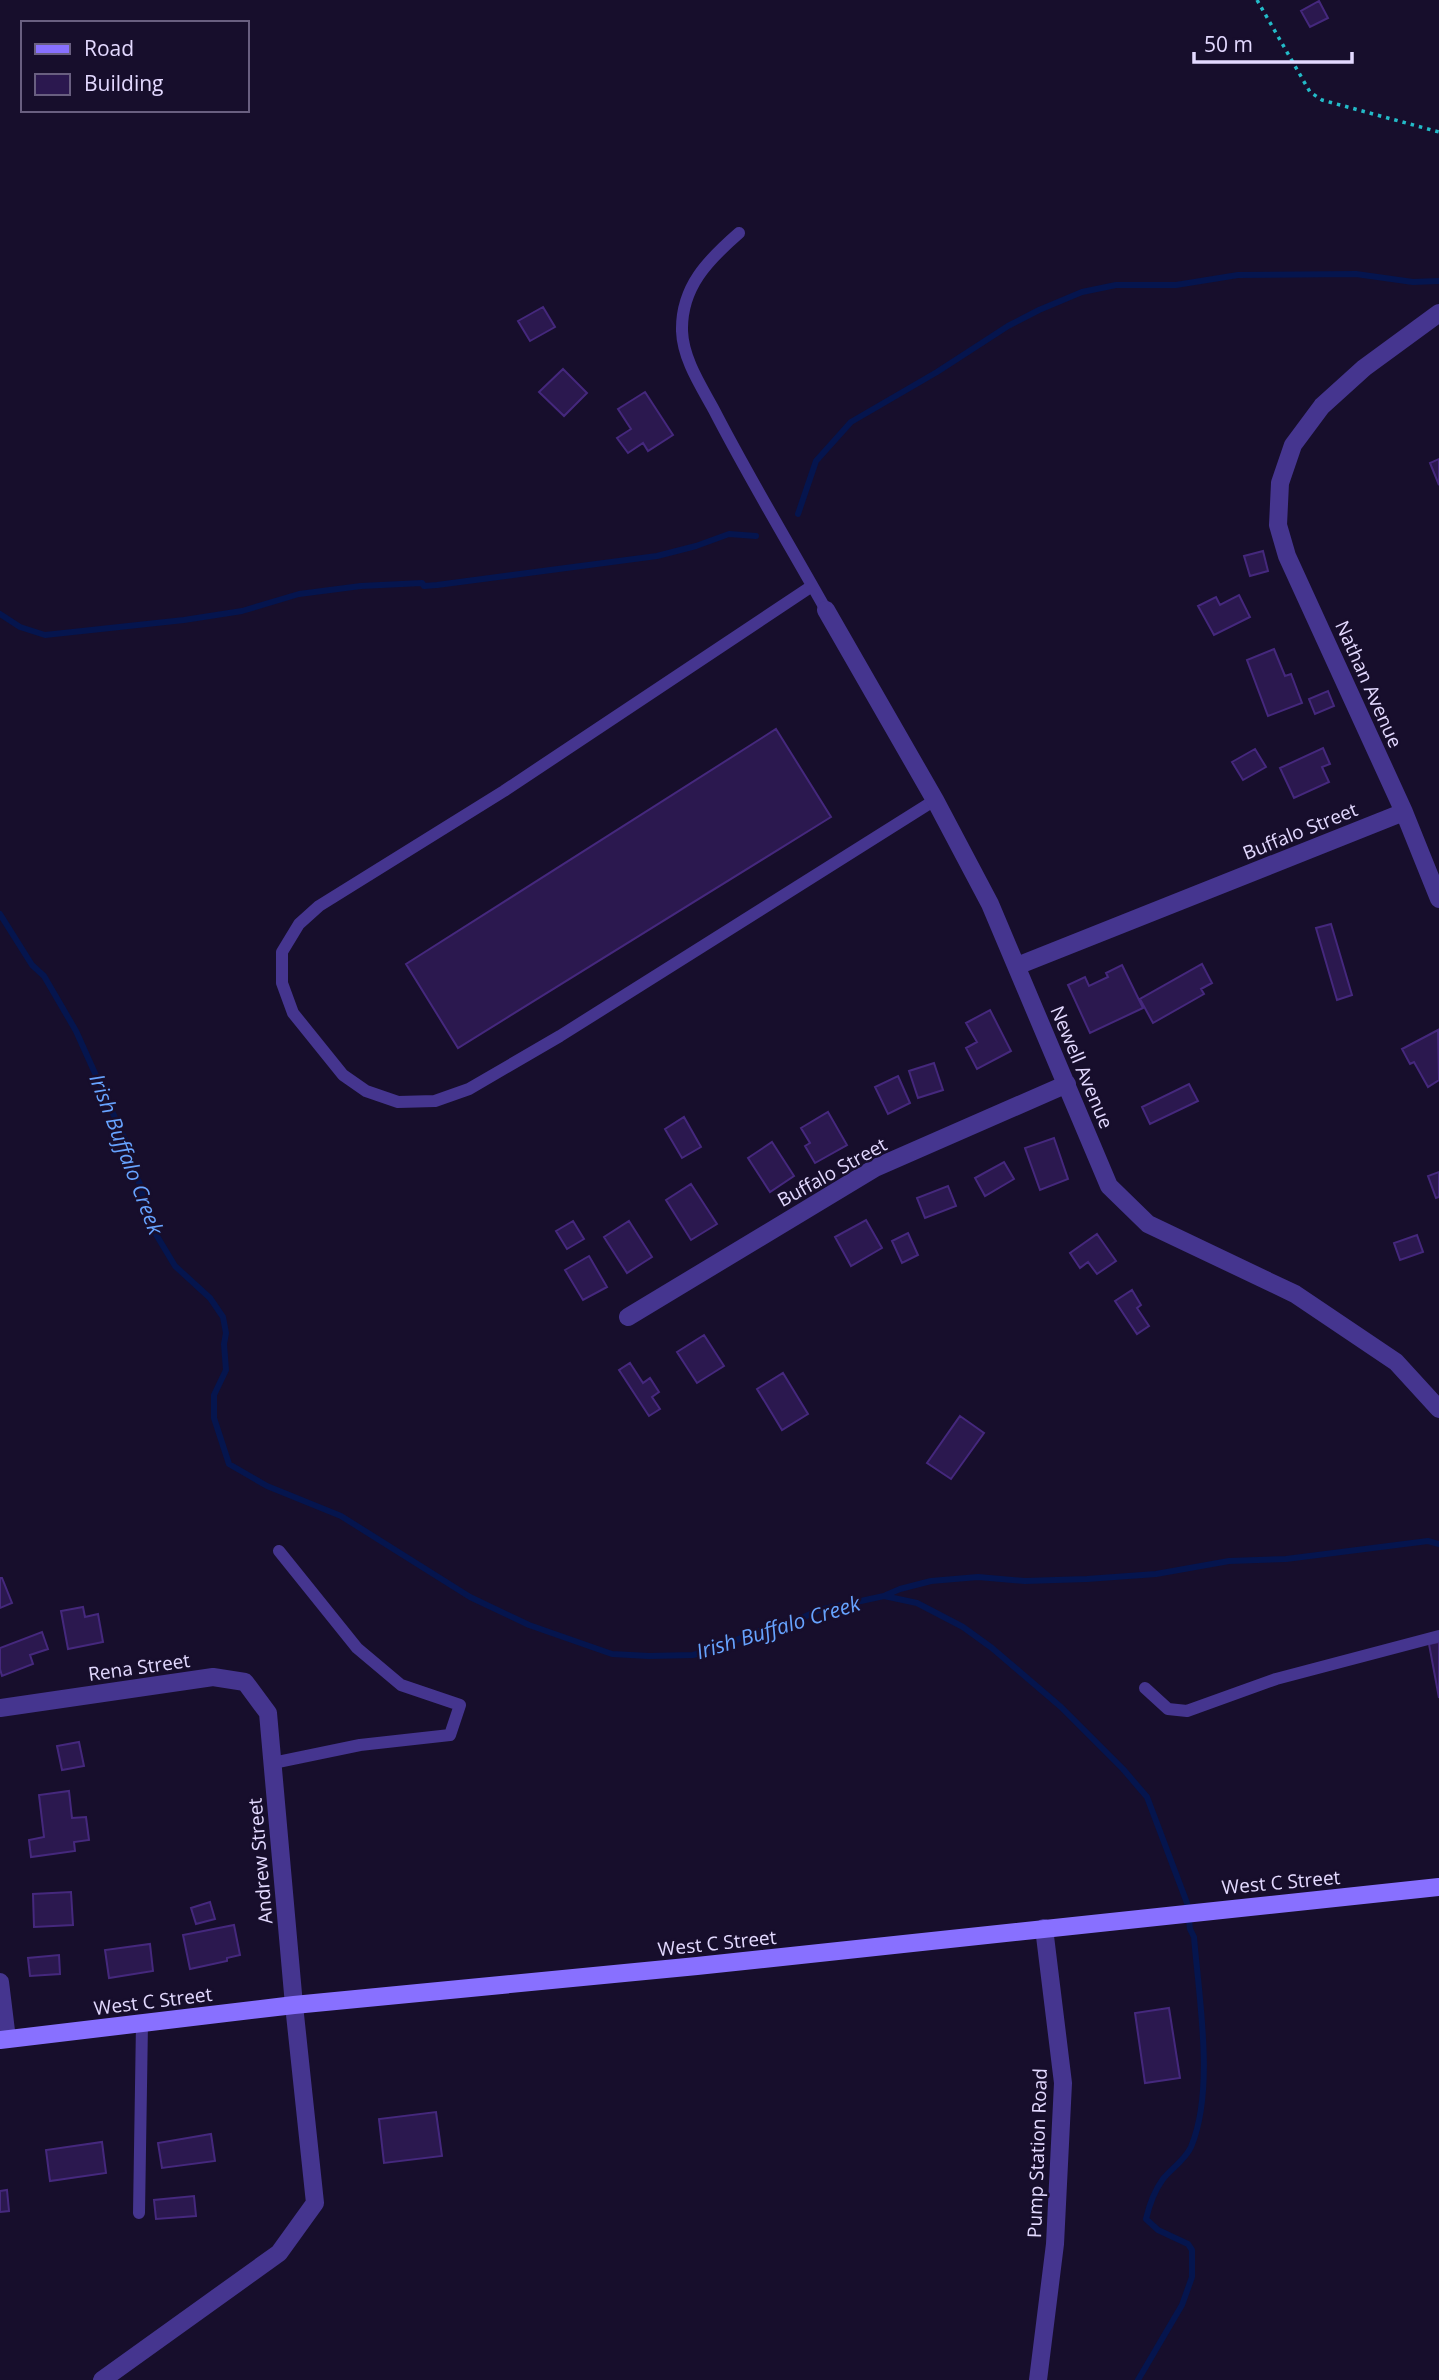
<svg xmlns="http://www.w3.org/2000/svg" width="1439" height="2380" font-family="'Open Sans',sans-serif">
<rect width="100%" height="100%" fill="#170e2c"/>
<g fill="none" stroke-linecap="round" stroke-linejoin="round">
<path stroke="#05154e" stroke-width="6" d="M798,514L816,461L851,422L937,372L1008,326L1039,310L1082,292L1116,285H1176L1238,275L1356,274L1413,282L1439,281
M0,614L20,627L45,635L184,620L242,611L299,594L361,586L422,583L424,586L437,585L657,556L696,546L729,534L756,536
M0,914L32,965L44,976L76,1031L129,1149L135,1173L142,1189L145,1212L151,1226L175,1266L210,1298L223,1317L226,1333L224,1344L226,1370L214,1395V1418L229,1464L267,1486L341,1516L470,1597L529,1625L612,1654L649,1656L693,1655L717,1649L752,1633L791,1623L819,1610L884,1596L917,1603L963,1627L992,1648L1061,1707L1123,1769L1147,1797L1187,1903L1190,1929L1194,1937C1199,1999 1215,2090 1191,2147C1185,2160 1172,2168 1163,2179C1155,2190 1149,2206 1146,2219L1158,2230L1188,2244L1192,2250V2277L1182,2305L1138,2380
M886,1595L900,1589L931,1581L978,1577L1025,1581L1087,1579L1156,1574L1229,1561L1286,1559L1428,1541L1439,1544"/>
</g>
<path fill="#2b184f" stroke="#45287d" stroke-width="2" d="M1319,1L1328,18L1310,27L1301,11Z
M543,307L555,327L530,341L518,321Z
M563,369L587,393L564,416L539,392Z
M645,392L673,435L648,451L643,443L628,453L617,438L631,429L618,409Z
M1439,459V485L1430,463Z
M1263,551L1268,571L1250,576L1244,556Z
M1239,595L1250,617L1214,635L1198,606L1216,597L1220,605Z
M1274,649L1285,676L1291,674L1302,703L1268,716L1247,660Z
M1328,691L1334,706L1315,714L1309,699Z
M776,729L831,817L458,1048L406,964Z
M1323,748L1330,764L1322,767L1329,782L1294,798L1280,768Z
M1255,749L1266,767L1243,780L1232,762Z
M1331,924L1352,995L1337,1000L1316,928Z
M1202,964L1212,983L1201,989L1204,994L1153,1023L1140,999Z
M1122,965L1143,1008L1090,1033L1068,985L1085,977L1089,986L1108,977L1106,973Z
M990,1010L1011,1051L977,1069L966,1048L977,1042L966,1023Z
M1438,1030L1439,1080L1428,1087L1414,1062L1410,1064L1402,1049Z
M934,1063L943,1090L918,1098L909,1071Z
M898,1076L910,1103L888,1114L875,1087Z
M1189,1084L1198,1101L1150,1124L1142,1107Z
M828,1112L847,1145L815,1163L805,1146L810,1143L801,1128Z
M684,1117L701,1147L682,1158L665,1129Z
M1054,1138L1068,1179L1040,1190L1025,1148Z
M772,1142L794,1176L770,1192L748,1158Z
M1004,1162L1014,1179L985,1196L975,1178Z
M1439,1172V1197L1436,1198L1428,1176Z
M691,1184L717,1224L691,1240L666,1200Z
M948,1186L956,1206L925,1218L917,1198Z
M866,1220L882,1248L851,1266L835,1237Z
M573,1221L584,1239L567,1249L556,1231Z
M629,1221L652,1257L627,1273L604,1237Z
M908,1233L918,1255L902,1263L892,1241Z
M1097,1234L1116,1261L1097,1274L1088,1262L1080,1268L1070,1253Z
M1417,1235L1423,1252L1400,1260L1394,1243Z
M589,1256L607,1287L583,1300L565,1270Z
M1132,1290L1141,1305L1137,1308L1149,1326L1137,1334L1115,1301Z
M704,1335L724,1366L697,1383L677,1352Z
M630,1363L643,1383L650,1378L659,1392L652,1397L660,1409L649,1416L619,1370Z
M783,1373L808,1414L782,1430L757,1389Z
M960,1416L984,1433L951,1479L927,1463Z
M0,1578H2L12,1603L0,1608Z
M83,1607L85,1617L98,1614L103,1642L68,1649L61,1611Z
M42,1632L48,1649L30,1655L33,1664L2,1676L0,1669V1648Z
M1439,1642V1698L1429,1644Z
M79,1742L84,1766L62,1770L57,1746Z
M69,1791L72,1818L86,1817L89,1840L74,1842L75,1851L31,1857L29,1840L44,1837L39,1795Z
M71,1892L73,1925L34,1927L33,1894Z
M210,1902L215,1919L196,1924L191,1908Z
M234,1925L240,1955L227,1958V1961L190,1969L183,1935Z
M150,1944L153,1971L109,1978L105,1950Z
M59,1955L60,1974L30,1976L28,1958Z
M1169,2008L1180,2078L1145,2083L1135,2013Z
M436,2112L442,2156L384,2163L379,2119Z
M211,2134L215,2161L162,2168L158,2143Z
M102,2142L106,2173L50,2181L46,2150Z
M7,2190L9,2211L0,2212V2191Z
M194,2196L196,2216L156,2219L154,2200Z"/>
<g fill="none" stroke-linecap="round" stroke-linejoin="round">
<path stroke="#23bbc8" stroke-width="3.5" stroke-dasharray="3.5 5" stroke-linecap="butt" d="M1257,0L1310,92L1322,100L1439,132"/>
<path stroke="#45358f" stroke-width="12" d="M739,233C708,260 681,287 682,331C683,359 701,386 714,410C749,478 789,544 826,610
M812,586L504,791L319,906L299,924L282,952V983L293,1013L343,1075L366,1091L398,1102L435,1101L469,1089L560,1036L935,800
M1145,1688L1168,1709L1187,1711L1276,1679L1439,1636
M273,1763L360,1745L450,1735L460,1705L401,1685L357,1648L279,1551
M139,2213L142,2023"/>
<path stroke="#45358f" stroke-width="18" d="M1439,313L1364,368L1322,406L1293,445L1280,483L1278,525L1287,556L1404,812L1439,899
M826,610L935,800L990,904L1109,1186L1148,1224L1295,1294L1396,1362L1439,1409
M1017,966L1404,812
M628,1317L875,1168L1067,1084
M0,1708L213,1677L245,1682L268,1713L294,2005L315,2203L279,2253L102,2380
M0,1982L7,2039
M1038,2380L1055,2244L1063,2083L1044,1928"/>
<path stroke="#8870ff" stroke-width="18" d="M0,2040L294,2005L697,1966L1439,1887"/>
</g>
<g text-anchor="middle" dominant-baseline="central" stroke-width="5" stroke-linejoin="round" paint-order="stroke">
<g font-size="19" fill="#e3d9ff" stroke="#170e2c">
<text transform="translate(1369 684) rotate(66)">Nathan Avenue</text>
<text transform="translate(1300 831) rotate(-22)">Buffalo Street</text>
<text transform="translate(1082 1067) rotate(67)">Newell Avenue</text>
<text transform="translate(832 1172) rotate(-29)">Buffalo Street</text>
<text transform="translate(139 1667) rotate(-8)">Rena Street</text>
<text transform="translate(260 1861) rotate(-95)">Andrew Street</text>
<text transform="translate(1281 1882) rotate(-5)">West C Street</text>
<text transform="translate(717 1943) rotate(-6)">West C Street</text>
<text transform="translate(153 2001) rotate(-7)">West C Street</text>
<text transform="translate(1037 2153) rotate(-88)">Pump Station Road</text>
</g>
<g font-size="21" font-style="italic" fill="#67a3ff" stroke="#170e2c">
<text transform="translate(127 1154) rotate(69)">Irish Buffalo Creek</text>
<text transform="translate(778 1627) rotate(-17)">Irish Buffalo Creek</text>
</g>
</g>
<rect x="21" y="21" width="228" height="91" fill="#170e2c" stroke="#695f80" stroke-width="2"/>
<rect x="35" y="44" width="35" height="10" fill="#8870ff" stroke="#695f80" stroke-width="2"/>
<text x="84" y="56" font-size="21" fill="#e3d9ff">Road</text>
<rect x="35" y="74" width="35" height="21" fill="#2b184f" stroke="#695f80" stroke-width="2"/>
<text x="84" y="91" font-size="21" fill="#e3d9ff">Building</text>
<path d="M1194 52v10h158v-10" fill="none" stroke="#e3d9ff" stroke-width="3.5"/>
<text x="1204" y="52" font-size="21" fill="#e3d9ff" stroke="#170e2c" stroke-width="5" paint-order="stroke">50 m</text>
</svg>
